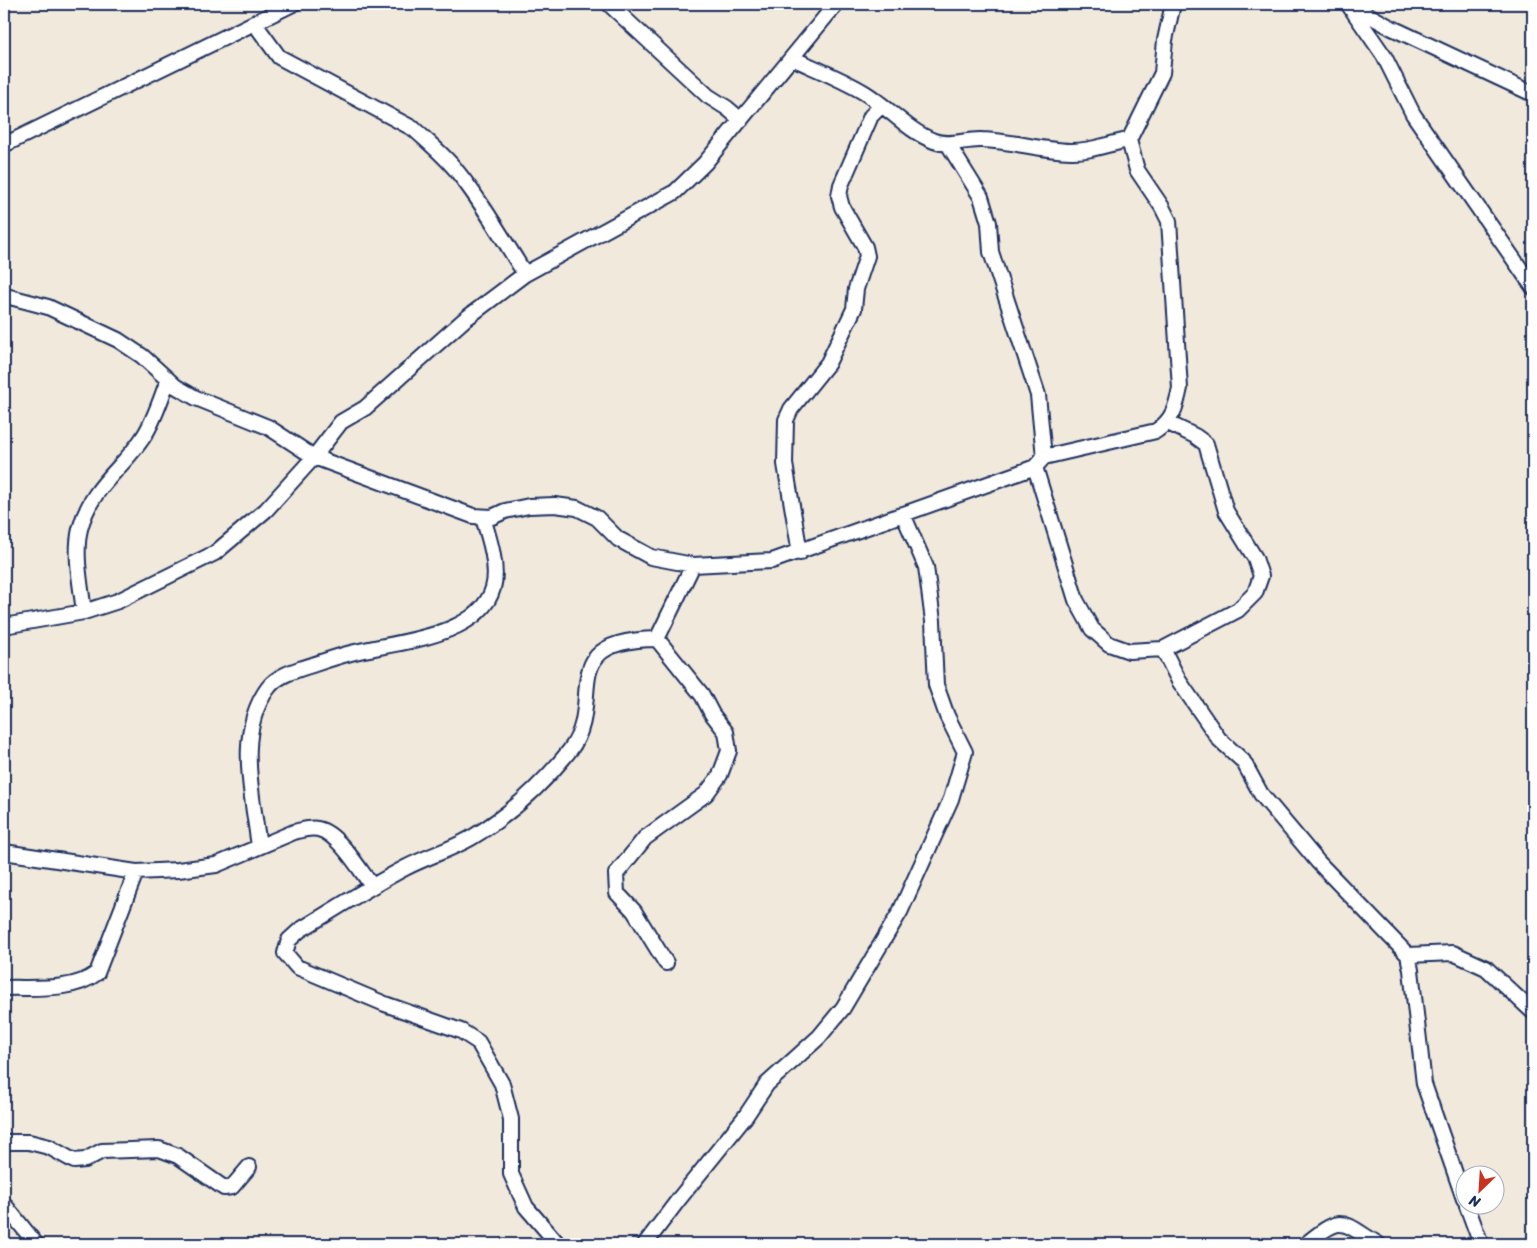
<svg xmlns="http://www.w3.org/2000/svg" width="1537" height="1248" font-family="Sriracha,sans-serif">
<rect width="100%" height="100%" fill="#f1e9db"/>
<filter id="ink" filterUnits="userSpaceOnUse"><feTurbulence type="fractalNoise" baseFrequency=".02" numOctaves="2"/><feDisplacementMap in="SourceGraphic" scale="10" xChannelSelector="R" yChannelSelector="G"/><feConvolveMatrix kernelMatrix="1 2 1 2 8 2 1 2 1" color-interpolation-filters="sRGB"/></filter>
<g filter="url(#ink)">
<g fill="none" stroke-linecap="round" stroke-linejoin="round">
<g stroke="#1b2f5e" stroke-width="18">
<path id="street" d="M609,4L708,96L727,108L741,120
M1348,4L1384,56L1413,114L1533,287
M1354,7L1390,27L1533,94
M255,24L279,57L414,129C428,142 444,155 456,170C482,202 503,239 525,274
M792,58C816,69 842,79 865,93C888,107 908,131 934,141C949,147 966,139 982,140C1012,141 1041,150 1070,151C1091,152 1109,143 1129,140
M948,144L981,197L989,223L991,252L1038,395L1044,457
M4,145L293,4
M4,298L10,297L48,307L118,340L142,356L175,386L196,398L268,427L314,457L473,516L492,517L505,511L529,506L555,505L577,508L597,518L618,539L651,557L693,565L772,561L1027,470L1035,467L1044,457L1156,431C1173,420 1176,407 1180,388L1169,221L1162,207L1137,170L1129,140L1162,73L1165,40L1173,4
M1035,467L1076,600L1092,629L1109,644L1129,651L1163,649L1238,610L1255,593L1261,576L1255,558L1226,511L1206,444L1195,436L1168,423
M800,553L785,464L786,420L791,409L828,363L854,309L856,289L867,256L865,247L842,207L839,196L841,185L871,116L881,106
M84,612C81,586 74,555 80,529C91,486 123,469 144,436C155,419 161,398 168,380
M4,626L84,612L118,601L215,553L266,510L314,457L341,422L365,408L464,320L525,274L675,192L705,163L836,4
M657,639L702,695L712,714L726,732L729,751L720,775L706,794L645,838L616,874L617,893L634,911L666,963
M657,639L693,565
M1163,649L1179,681L1219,739L1243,761L1261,794L1318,862L1408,955L1411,970L1424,1084L1464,1199
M259,847C253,796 235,733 268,688C278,674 300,669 315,664C327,660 339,656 351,653C393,642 479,638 493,588C499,568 489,537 483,518
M4,852L136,872L178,870L216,865L294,832C302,830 309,827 318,829C338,833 360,870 372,886
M1408,955L1453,953L1486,968L1533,1012
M4,988C33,987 73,992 97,973L136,872
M4,1142H29L49,1147L74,1161L85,1160L102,1151L159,1149L178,1156L224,1188L232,1187L249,1167
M4,1204L36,1244
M1467,1206L1481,1244
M558,1244L526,1207L511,1174V1119L502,1084L478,1042L461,1031L385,1004L297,967L285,953L289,940L300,930C335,909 369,887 405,868C426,857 450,850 471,838C508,816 543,784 570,750C607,701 552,640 657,639
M645,1244L679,1199L745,1117L767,1084L819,1037L843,1008L900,912L951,799L965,752L947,716L936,685L933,621L926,567L903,514
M1306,1244C1343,1214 1340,1221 1378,1244"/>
</g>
<use href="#street" stroke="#fff" stroke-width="14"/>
</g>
</g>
<rect width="1537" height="1248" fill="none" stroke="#fff" stroke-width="20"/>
<rect x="10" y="10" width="1517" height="1228" fill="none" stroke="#1b2f5e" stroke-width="2" filter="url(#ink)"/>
<g transform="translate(1480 1190) rotate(205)"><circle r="24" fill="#ffffff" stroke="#a4acbf"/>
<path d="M0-4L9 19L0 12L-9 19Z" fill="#c8321e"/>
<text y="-8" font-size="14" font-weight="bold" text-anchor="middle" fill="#1b2f5e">N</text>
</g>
</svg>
